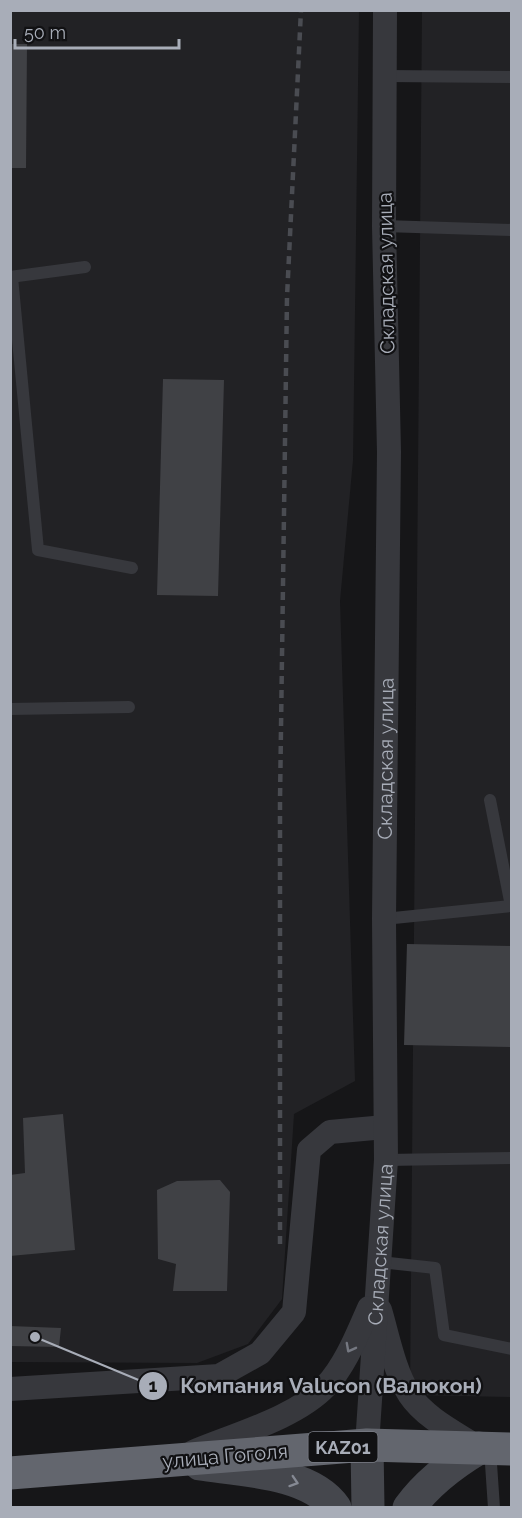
<svg xmlns="http://www.w3.org/2000/svg" width="522" height="1518" font-family="Raleway,sans-serif">
<rect width="100%" height="100%" fill="#161618"/>
<path fill="#222225" d="M11,11H359L353,460L340,601L355,1081L294,1114L282,1299L248,1344L197,1363L11,1362Z
M422,11H511V1397L410,1395Z"/>
<path fill="#404145" d="M10,44H27L26,168H10Z
M163,379L224,380L218,596L157,595Z
M407,944L512,946V1047L404,1045Z
M63,1114L75,1250L10,1256V1175L25,1173L23,1118Z
M220,1180L230,1192L227,1291H173L176,1264L158,1259L157,1190L177,1181Z
M10,1326L61,1328L59,1347L10,1346Z"/>
<g fill="none" stroke-linecap="round" stroke-linejoin="round">
<path stroke="#37383d" stroke-width="12" d="M385,76L512,77
M384,226L512,230
M10,277L85,267
M12,277L38,550L132,568
M10,709L129,707
M384,919L511,906L490,800
M386,1160L512,1158
M380,1262L435,1268L444,1335L512,1349
M490,1449L494,1508"/>
<g stroke="#37383d" stroke-width="24">
<path d="M380,1310C388,1337 394,1370 409,1394C425,1418 456,1433 479,1448"/>
<path d="M10,1389L219,1376L260,1353L294,1312L309,1150L330,1132L385,1127"/>
<path id="s1" d="M367,1445L386,1160L384,919L389,452L384,226L385,10"/>
<path d="M193,1452C233,1435 296,1418 326,1386C346,1364 357,1335 369,1308"/>
</g>
<path stroke="#45474d" stroke-width="33" d="M367,1445L368,1508
M200,1464C240,1470 311,1472 335,1508
M409,1508C428,1482 452,1464 479,1448"/>
<path stroke="#63666e" stroke-width="33" d="M10,1473L367,1445L512,1449"/>
<path stroke="#4a4c52" stroke-width="4.5" stroke-dasharray="8 6" stroke-linecap="butt" d="M280,1244V801L287,297L301,10"/>
</g>
<defs><path id="oneway-chevron" d="M-2-3.5L2.5 0L-2 3.5" fill="none" stroke-width="1.6" stroke-linecap="round" stroke-linejoin="round" transform="scale(1.5)"/></defs>
<use stroke="#757881" href="#oneway-chevron" transform="translate(350 1348) rotate(118)"/>
<use stroke="#858993" href="#oneway-chevron" transform="translate(294 1482) rotate(18)"/>
<g text-anchor="middle" dominant-baseline="central" stroke-width="4.5" stroke-linejoin="round" paint-order="stroke">
<rect fill="#111113" stroke="#7b7e86" stroke-width="1.5" x="308.5" y="1432" width="69" height="30" rx="4.5"/>
<g font-size="18" font-weight="bold" fill="#a8adb8">
<text x="343" y="1447">KАZ01</text>
</g>
<g font-size="20" fill="#a8adb8" stroke="#111113">
<text transform="translate(386 273) rotate(-91)">Складская улица</text>
<text stroke="none"><textPath href="#s1" startOffset="687">Складская улица</textPath></text>
<text stroke="none"><textPath href="#s1" startOffset="201">Складская улица</textPath></text>
<text transform="translate(225 1456) rotate(-5)">улица Гоголя</text>
</g>
</g>
<path fill="none" stroke="#a8adb8" stroke-width="2" d="M35 1337L153 1386"/>
<g fill="#a8adb8" stroke="#111113" stroke-width="2">
<circle cx="35" cy="1337" r="6"/>
<circle cx="153" cy="1386" r="15"/>
</g>
<g font-size="18" text-anchor="middle" font-weight="bold" fill="#111">
<text x="153" y="1392">1</text>
</g>
<g font-size="21" text-anchor="middle" font-weight="bold" fill="#a8adb8" stroke="#111113" stroke-width="4.5" stroke-linejoin="round" paint-order="stroke">
<text x="331" y="1393">Компания Valucon (Валюкон)</text>
</g>
<rect width="522" height="1518" fill="none" stroke="#a8adb8" stroke-width="24"/>
<path d="M15 39v9h164v-9" fill="none" stroke="#a8adb8" stroke-width="3"/>
<text x="24" y="39" font-size="18" fill="#a8adb8" stroke="#111113" stroke-width="4.5" paint-order="stroke">50 m</text>
</svg>
